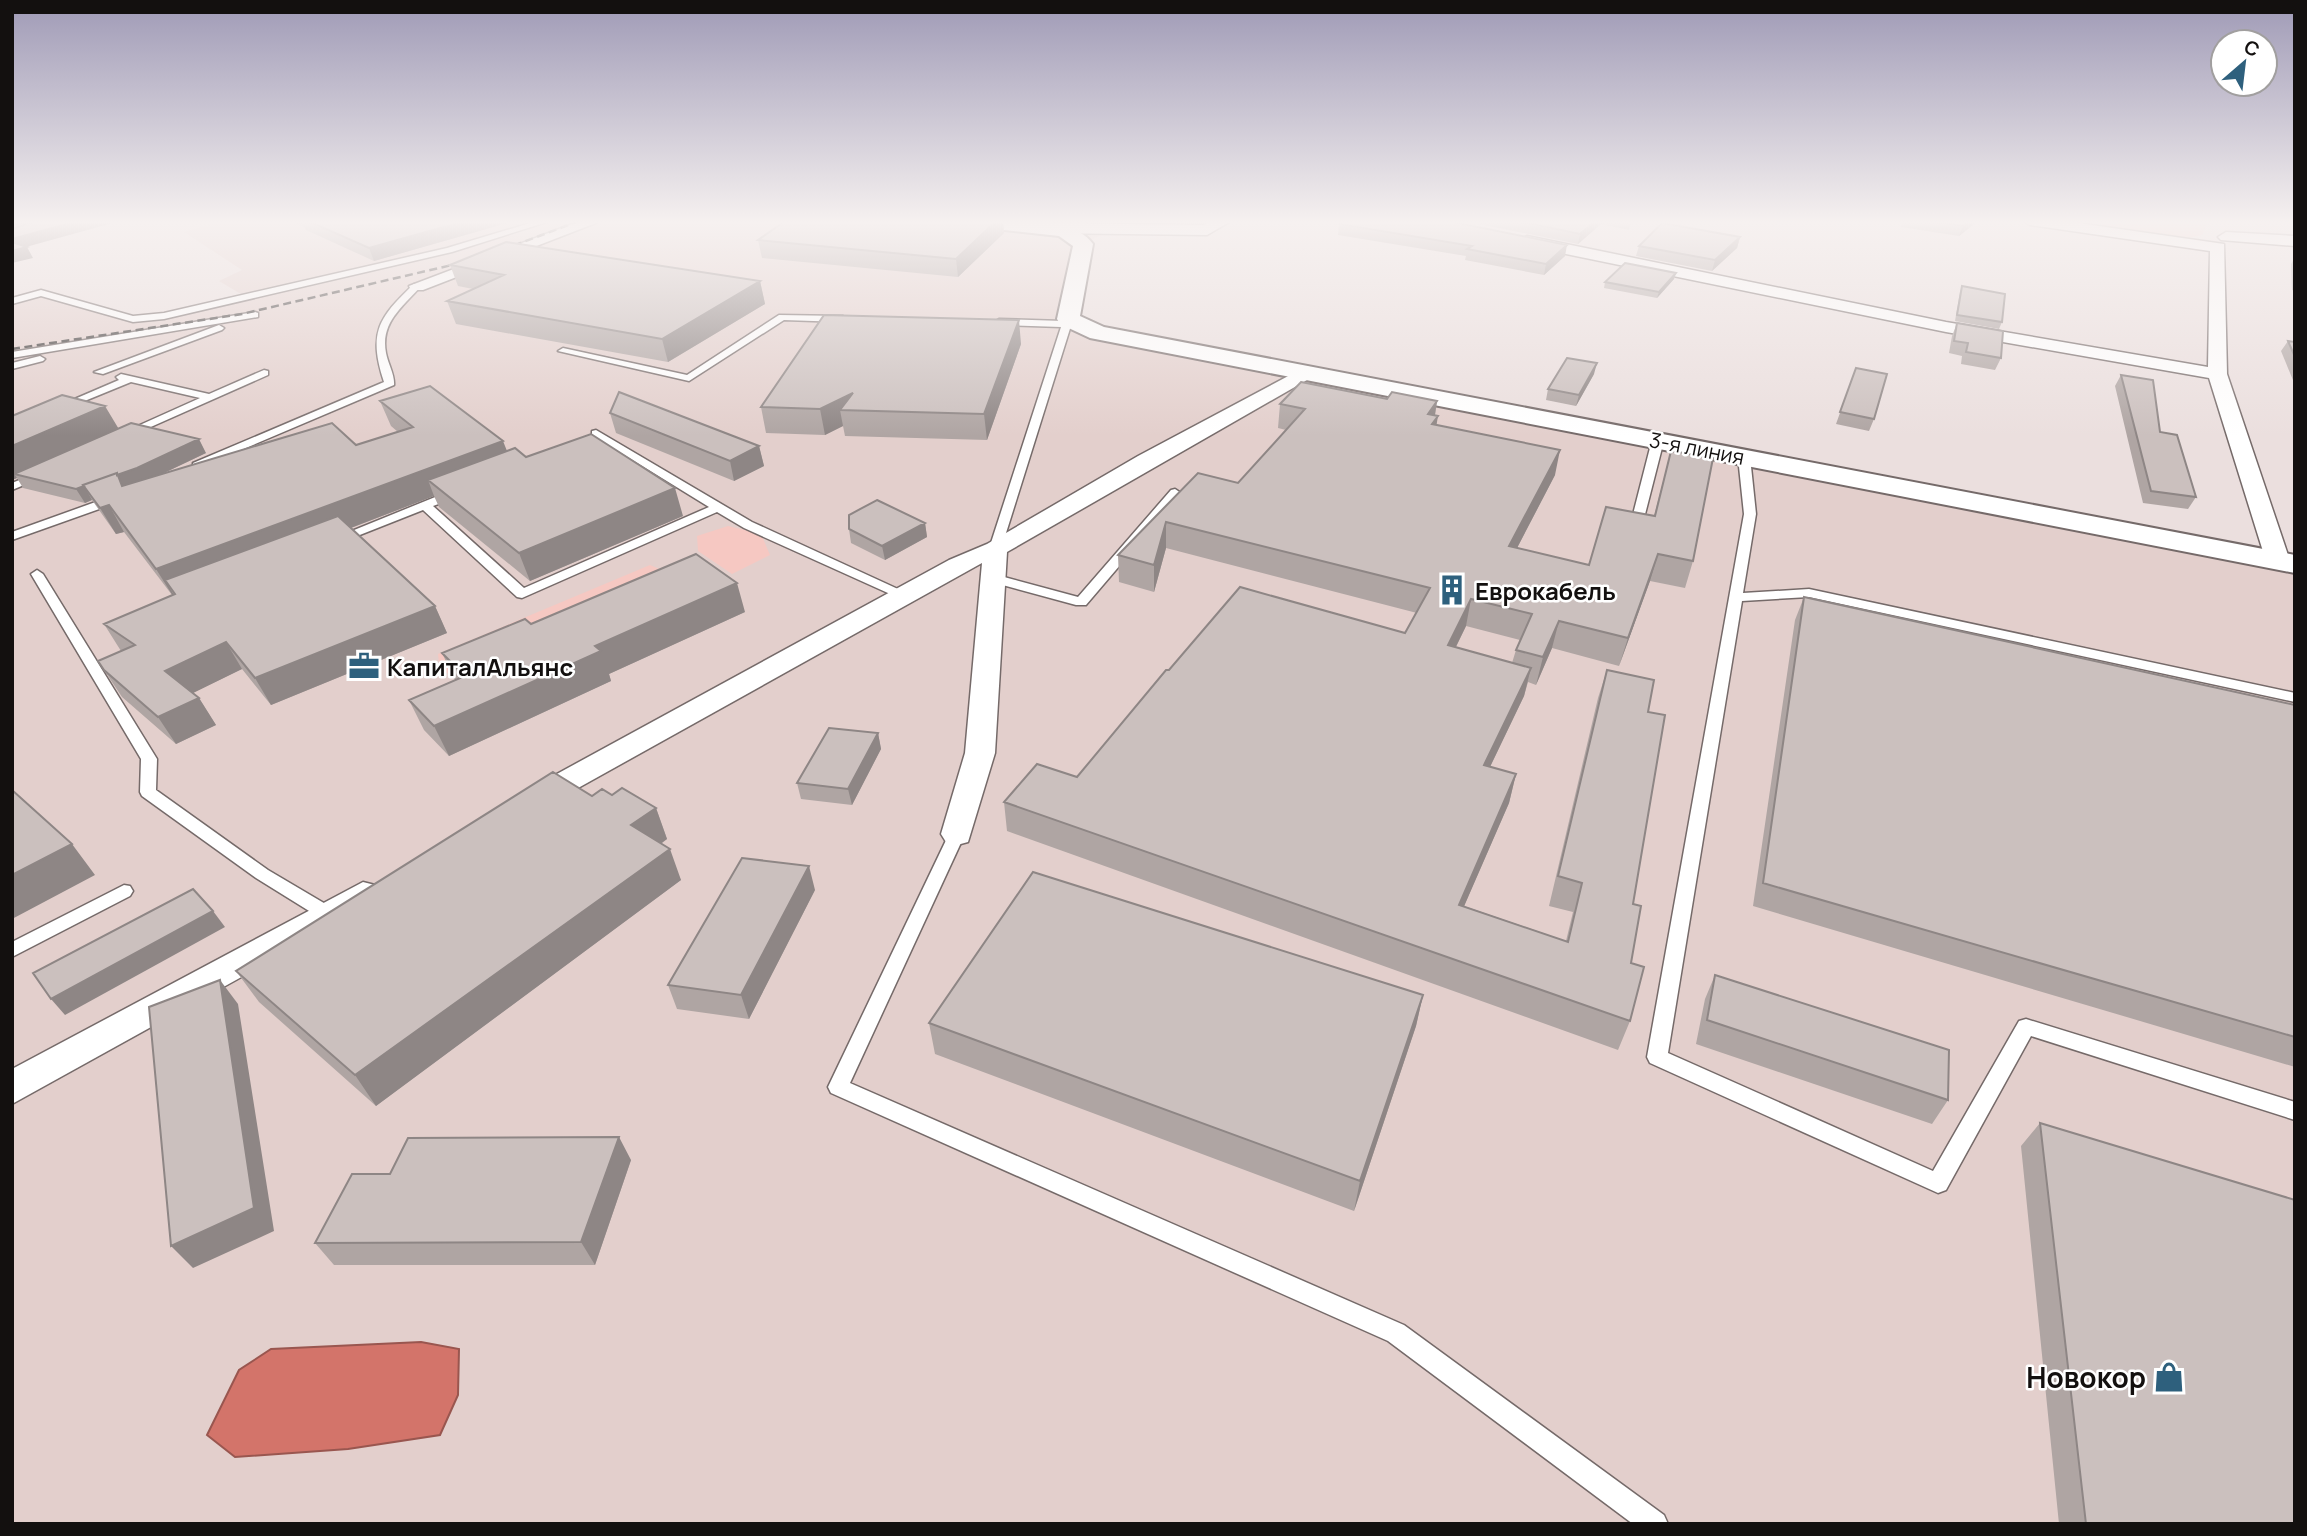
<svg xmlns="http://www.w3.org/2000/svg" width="2307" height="1536" font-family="Manrope,sans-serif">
<rect width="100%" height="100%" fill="#ebdfde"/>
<path fill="#e3cfcc" d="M222,221H1224L1207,230L1115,228L1083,244L1068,319L1080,326L2295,564V1524H12V301L41,293L133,319L246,297L219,281L242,270L184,232Z"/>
<path fill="#f6c8c2" d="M2069,221H2208L2202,235C2160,246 2111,231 2069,221Z
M728,526L761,534L770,555L732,574L698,551L697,536Z
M650,565L666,572L465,675L440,672L438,654Z"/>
<path fill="#d3746a" stroke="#99564f" stroke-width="2" d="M421,1342L459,1349L458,1395L440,1435L348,1449L235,1457L207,1435L239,1370L271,1349Z"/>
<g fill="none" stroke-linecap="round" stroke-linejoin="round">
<g stroke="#756a69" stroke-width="3">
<path id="lane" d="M537,221H550L452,252L164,319L133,322L41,296L12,304V298L41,290L133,316L164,313L447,248Z
M414,284L421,286C403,307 380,322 386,353C388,364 395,375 394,385L201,467H193V463L384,382C368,333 378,318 414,284Z
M255,312L258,313V317L12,358V352Z
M779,315L843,316L848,319L843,322L784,320L689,381L558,351L563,348L687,375Z
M1065,317L1073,319L1001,549L999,552H991L989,549L1061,327L999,325L994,322L999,319L1063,321Z
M219,325L224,328L222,330L103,374L94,372Z
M40,356L45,359L43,361L12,369V363Z
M264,370L268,371V375L126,438L122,437V433L200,398L131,382L65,409L56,407L119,380L116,377L121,374L209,394Z
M596,430L752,522L911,595L909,598H899L744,528L717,512L522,598L517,597L423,510L342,542L338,543L332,539L450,491H458V497L433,506L524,588L709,507L592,435V431Z
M1658,437L1664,440L1641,530L1639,533H1631L1629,530L1652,440Z
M1744,454L1750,457L1756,514L1743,593L1809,589L2295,693V702L1809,597L1742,601L1668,1053L1933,1171L2019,1021L2026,1019L2295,1102V1120L2031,1036L1946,1190L1938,1193L1650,1063L1647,1057L1744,514L1738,457Z
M39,472L45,475L43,477L12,490V483Z
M1175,489L1181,493L1179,496L1086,605H1076L988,581L986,578L993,574L1078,597L1171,490Z
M115,495L119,496V502L12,540V532Z
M37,570L43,574L157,759L156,790L268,870L334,909L337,914L334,919H322L256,878L142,796L140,792L141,759L31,574Z
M957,828L963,830L965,834L850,1083L1404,1325L1664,1515L1668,1524H1633L1388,1341L831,1093L828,1087L949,834L951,830Z
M124,885L130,886L133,891L130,896L12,957V942Z"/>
</g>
<g stroke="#756a69" stroke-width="3">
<path id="street" d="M580,221H601L423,290H411L409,286Z
M1212,221H1231L1207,235L1045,233L1037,228L1045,223L1204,225Z
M2023,221H2064L2224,244L2227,374L2290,561L2287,566H2269L2266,561L2209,378L1946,332L1527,246L1519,241L1527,236L1946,322L2208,367L2210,251L2030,225Z
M2226,232L2295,236V246L2221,240L2218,237Z
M1307,366L1317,372L1314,376L1007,552L995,753L968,842L957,845L946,842L941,834L965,753L982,563L544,807L533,810L522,807L518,800L522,793L949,560L987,544L1138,456Z
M363,882L375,885L380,894L375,903L12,1104V1069Z"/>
</g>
<g stroke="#756a69" stroke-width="4">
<path id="secondary" d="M966,221C1001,221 1070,213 1093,244L1080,316L1104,327L2295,555V573L1090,338L1060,324L1057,319L1073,246L1059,236L976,227Z"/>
</g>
<use href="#lane" fill="#fff" fill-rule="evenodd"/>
<use href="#street" fill="#fff" fill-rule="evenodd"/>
<use href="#secondary" fill="#fff" fill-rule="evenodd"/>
<path stroke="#3a3635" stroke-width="2.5" stroke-dasharray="8 4.5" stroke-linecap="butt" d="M502,250L579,221
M12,349L242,314L469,261"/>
</g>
<path fill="#afa5a3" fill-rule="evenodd" d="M289,221H514L374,261L306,230L304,227Z
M785,221H1003L1004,233L958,277L762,258L758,240Z
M1137,221H1179L1178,222Z
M1464,221H1631L1629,230L1601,224L1578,244Z
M1903,221H1978L1959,236L1901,227Z
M1339,224L1565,256L1544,275L1465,260L1466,256L1338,235Z
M1740,237L1737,248L1712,271L1636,256L1639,246Z
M2294,259H2295V291L2292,290L2291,264Z
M450,265L760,281L765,304L668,362L456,324L447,301L473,289L458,286Z
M1676,273L1674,279L1657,298L1604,288L1605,282Z
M1962,286L2002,322L1999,329L1955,321L1960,292Z
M1957,323L2001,358L1995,370L1961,364L1962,356L1949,353L1952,336Z
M2288,341L2295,342V385L2281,351Z
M1021,344L987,440L845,436L843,426L825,435L766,433L761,407Z
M1856,368L1874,419L1869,431L1836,424Z
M1594,374L1576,406L1546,400L1548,389Z
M2121,375L2160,432L2196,497L2188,509L2143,503L2115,386Z
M1387,399L1437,401L1435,415L1436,425L1555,475L1517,548L1589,565L1654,516L1671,451L1693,561L1685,588L1650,581L1619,666L1552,648L1536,685L1528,682L1524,696L1490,767L1516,774L1509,803L1464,906L1566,941L1573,912L1549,906L1598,698L1607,670L1648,712L1633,904L1630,1021L1618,1050L1007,831L1004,802L1077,777L1169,670L1405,633L1417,613L1166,548L1154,592L1119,582L1118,555L1198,473L1238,483L1286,430L1278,428L1280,404ZM1466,626L1520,640L1516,650L1512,663L1456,647Z
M380,401L507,451L526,457L683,516L530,581L439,507L434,496L351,528L435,606L447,633L271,705L242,669L192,693L199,698L216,725L176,744L122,697L104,670L121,651L104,624L172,595L124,532L116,534L92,500L85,503L23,488L17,478L12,480V416L118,428L206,453L162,474L356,445L398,432L391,426Z
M610,413L759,446L764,466L734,481L616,433Z
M925,523L927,537L885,560L851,543L849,529Z
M1804,597L2295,705V1067L1753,906L1795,620Z
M745,612L609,674L611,681L449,756L424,730L409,700L455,680L442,653L531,624Z
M878,733L881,749L852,805L801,799L797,783Z
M612,795L656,808L667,839L661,844L681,880L376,1106L259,1002L236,971L592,796Z
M815,890L749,1019L677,1009L668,985Z
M1715,975L1948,1100L1932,1124L1696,1044L1705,999Z
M1423,995L1416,1026L1354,1211L935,1054L929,1023Z
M2040,1123L2295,1524H2059L2021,1146Z
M631,1160L595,1265H334L315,1243L390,1174Z"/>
<path fill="#8e8685" d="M12,221H32L12,227Z
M78,221H120L15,250L27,247L33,258L12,263V239Z
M465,221H514L374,261L369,248Z
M996,221H1003L1004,233L958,277L956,259Z
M1595,221H1602L1601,224L1578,244L1580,234Z
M1970,221H1978L1959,236L1963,226Z
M1740,237L1737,248L1712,271L1715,260Z
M1567,245L1565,256L1544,275L1546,264Z
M1676,273L1674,279L1657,298L1659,292Z
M760,281L765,304L668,362L662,339Z
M1019,320L1021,344L987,440L984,414Z
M1597,363L1594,374L1576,406L1579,395Z
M853,393L840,410L843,426L825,435L820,409Z
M1437,401L1434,421L1438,416L1434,440L1428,414Z
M105,406L120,431L14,474L17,478L12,480V446Z
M199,439L206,453L145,482L94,500L118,475Z
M503,441L513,466L428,480L434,496L176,595L165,580L174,595L173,596L156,569Z
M759,446L764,466L734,481L730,461Z
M1560,450L1555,475L1504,573L1509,546Z
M84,486L92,500L85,503L76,489Z
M675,488L683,516L530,581L519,553Z
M109,505L124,532L116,534L100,508Z
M1166,522V548L1154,592V565Z
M925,523L927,537L885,560L882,546Z
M1658,554L1650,581L1619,666L1628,638Z
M737,583L745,612L609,674L611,681L449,756L434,726L595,646Z
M1471,599L1466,626L1443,673L1448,645Z
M435,606L447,633L271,705L255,678Z
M1559,621L1552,648L1536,685L1543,657Z
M226,642L242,669L183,698L165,671Z
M1531,668L1524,696L1477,794L1484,765Z
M199,698L216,725L176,744L158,717Z
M878,733L881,749L852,805L848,789Z
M1516,774L1509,803L1452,934L1459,905Z
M656,808L667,839L643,856L631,825Z
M72,844L95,875L12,919V875Z
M670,849L681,880L376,1106L355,1075Z
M809,866L815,890L749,1019L741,995Z
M213,911L225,927L65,1015L51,999Z
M220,980L238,1004L274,1231L193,1268L171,1246Z
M1423,995L1416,1026L1354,1211L1360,1181Z
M619,1137L631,1160L595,1265L581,1242Z"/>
<path fill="#cbc0be" stroke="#8e8685" stroke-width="2" d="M35,221H78L12,239V229Z
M308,221H465L369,248Z
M785,221H996L956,259L758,240Z
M1343,221H1448L1567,245L1546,264L1467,249L1472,246L1339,224Z
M1518,221H1595L1580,234Z
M1931,221H1970L1963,226Z
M1662,223L1740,237L1715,260L1639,246Z
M12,242L27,247L12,251Z
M506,242L760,281L662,339L447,301L504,275L450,265Z
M1625,263L1676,273L1659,292L1605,282Z
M1962,286L2005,294L2002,322L1957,315Z
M824,315L1019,320L984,414L840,410L853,393L820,409L761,407Z
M1957,323L2003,331L2001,358L1966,352L1968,343L1954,341Z
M2288,341L2295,342V357Z
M1567,358L1597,363L1579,395L1548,389Z
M1856,368L1887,374L1874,419L1840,412Z
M2121,375L2153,380L2160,432L2177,435L2196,497L2151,491Z
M1301,382L1387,399L1392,392L1437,401L1428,414L1438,416L1432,424L1560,450L1509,546L1589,565L1606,507L1655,516L1671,451L1713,458L1693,561L1658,554L1628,638L1559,621L1543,657L1516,650L1532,614L1471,599L1448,645L1531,668L1484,765L1516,774L1459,905L1568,942L1582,883L1558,876L1607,670L1654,680L1648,712L1665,715L1633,904L1641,906L1631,963L1644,967L1630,1021L1004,802L1037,764L1077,777L1166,670H1169L1240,587L1405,633L1430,588L1166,522L1154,565L1118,555L1198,473L1238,483L1305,409L1280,404Z
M430,386L503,441L156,569L109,505L100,508L83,485L117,473L122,486L332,423L356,445L413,427L380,401Z
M619,392L759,446L730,461L610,413Z
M62,395L105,406L12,446V416Z
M131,423L199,439L137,468L117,475V473L83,485L84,486L76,489L14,474Z
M591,434L675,488L519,553L428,480L515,448L526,457Z
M877,500L925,523L882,546L849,529V515Z
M338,516L435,606L255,678L226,642L165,671L199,698L158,717L104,670L98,661L135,645L104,624L175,594L165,580Z
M696,554L737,583L595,646L601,651L434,726L409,700L465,676L442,653L525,619L531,624Z
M1804,597L2295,705V1037L1763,883Z
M829,728L878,733L848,789L797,783Z
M553,772L592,796L602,789L612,795L622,788L656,808L631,825L670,849L355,1075L236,971Z
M12,790L72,844L12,875Z
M742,858L809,866L741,995L668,985Z
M1033,872L1423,995L1360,1181L929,1023Z
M193,889L213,911L51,999L33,973Z
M1715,975L1949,1050L1948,1100L1707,1020Z
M220,980L254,1208L171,1246L149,1007Z
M2040,1123L2295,1200V1524H2086Z
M619,1137L581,1242L315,1243L352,1174H390L408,1138Z"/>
<linearGradient id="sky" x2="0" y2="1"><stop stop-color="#9f9ab6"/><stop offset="0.51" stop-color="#f6f1f0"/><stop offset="1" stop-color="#f6f1f0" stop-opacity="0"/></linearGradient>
<rect width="2307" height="436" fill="url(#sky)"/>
<defs>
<g id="building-bare" transform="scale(2.415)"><path d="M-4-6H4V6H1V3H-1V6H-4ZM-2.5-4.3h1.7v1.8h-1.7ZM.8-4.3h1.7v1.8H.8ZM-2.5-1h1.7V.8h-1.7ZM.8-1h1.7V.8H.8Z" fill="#2e607d" stroke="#fff" stroke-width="2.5" paint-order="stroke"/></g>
<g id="office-bare" transform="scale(2.415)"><path d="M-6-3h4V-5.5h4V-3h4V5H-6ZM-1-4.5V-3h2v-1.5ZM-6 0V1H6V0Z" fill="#2e607d" stroke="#fff" stroke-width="2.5" paint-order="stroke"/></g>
<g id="shop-bare" transform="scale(2.415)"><path d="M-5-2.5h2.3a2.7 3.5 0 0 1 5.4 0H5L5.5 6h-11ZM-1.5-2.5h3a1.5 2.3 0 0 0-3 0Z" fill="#2e607d" stroke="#fff" stroke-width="2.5" paint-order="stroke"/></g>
</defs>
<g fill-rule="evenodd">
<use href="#building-bare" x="1452" y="590"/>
<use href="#office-bare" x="364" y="666"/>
<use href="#shop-bare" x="2169" y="1377"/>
</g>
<g text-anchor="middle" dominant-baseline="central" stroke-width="5" stroke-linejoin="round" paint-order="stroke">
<g font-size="21" fill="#13100f" stroke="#fff">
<text transform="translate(1697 448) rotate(11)">3-я линия</text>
</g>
<g font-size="24" font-weight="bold" fill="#13100f" stroke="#fff" text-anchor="start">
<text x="1475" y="590">Еврокабель</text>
<text x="387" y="666">КапиталАльянс</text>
</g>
<g font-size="28" font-weight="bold" fill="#13100f" stroke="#fff" text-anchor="end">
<text x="2146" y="1377">Новокор</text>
</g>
</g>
<rect width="2307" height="1536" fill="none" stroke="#13100f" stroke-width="28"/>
<g transform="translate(2244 63) rotate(28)"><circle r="33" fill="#ffffff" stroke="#a19f9f" stroke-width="2"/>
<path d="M0-5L12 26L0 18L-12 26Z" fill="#2e607d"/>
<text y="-10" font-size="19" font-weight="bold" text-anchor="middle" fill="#13100f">С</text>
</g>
</svg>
